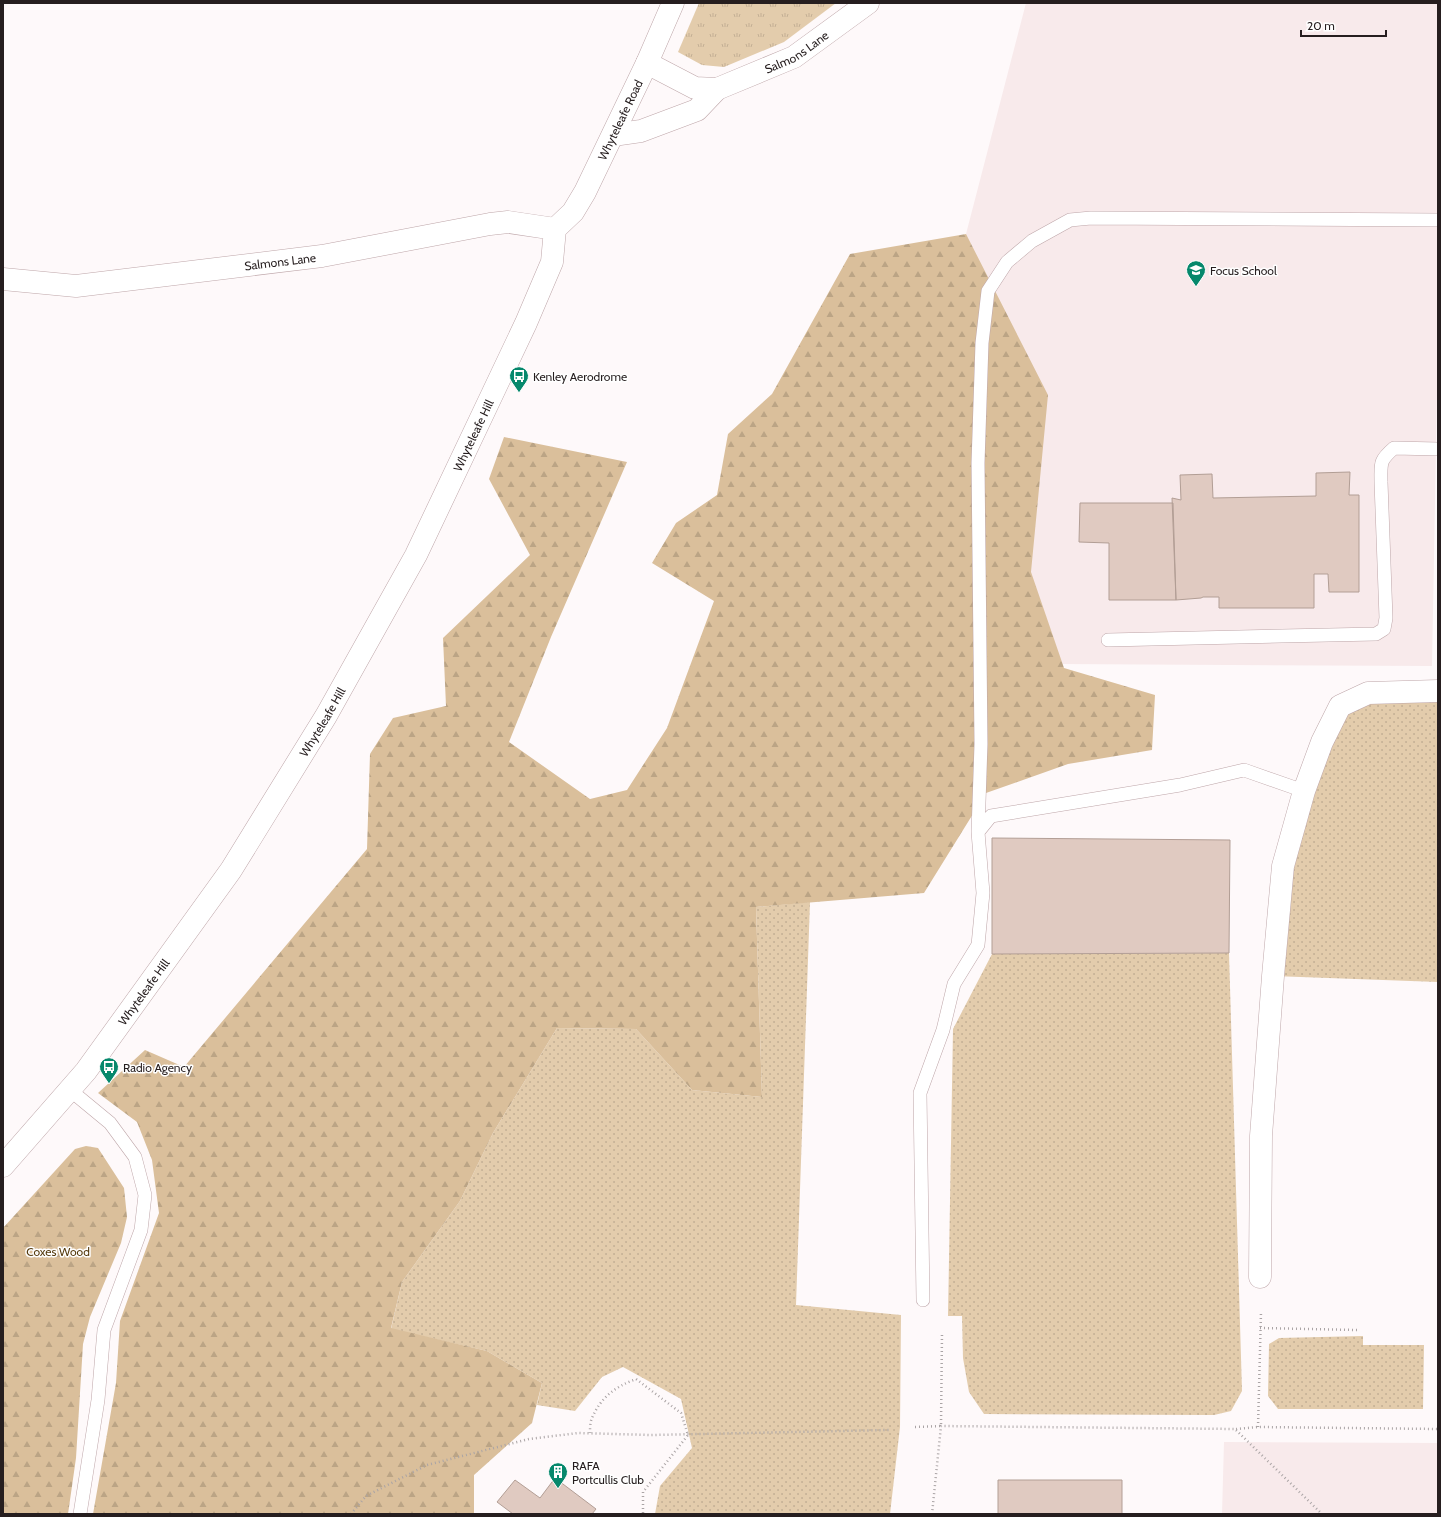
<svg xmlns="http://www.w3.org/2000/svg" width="1441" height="1517" font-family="Cabin,sans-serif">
<defs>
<pattern id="grass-dots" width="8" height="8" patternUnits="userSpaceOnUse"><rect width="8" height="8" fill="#e3ccac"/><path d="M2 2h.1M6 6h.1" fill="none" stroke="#c3af94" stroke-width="1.8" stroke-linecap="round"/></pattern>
<pattern id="forest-firs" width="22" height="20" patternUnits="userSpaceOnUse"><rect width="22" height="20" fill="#dabf9b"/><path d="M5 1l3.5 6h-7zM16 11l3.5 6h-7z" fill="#bba485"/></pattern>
<pattern id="park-tufts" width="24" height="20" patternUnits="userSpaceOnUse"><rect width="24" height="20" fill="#e3ccac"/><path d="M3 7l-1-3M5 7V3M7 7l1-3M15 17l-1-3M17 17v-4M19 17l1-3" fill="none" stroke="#c3af94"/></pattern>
</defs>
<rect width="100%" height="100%" fill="#fef9fa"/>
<path fill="#f8eaeb" d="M1026,3H1438V339L1432,666L867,663L966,234Z
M1224,1442L1438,1443V1514H1222Z"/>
<path fill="url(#grass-dots)" d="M1438,691V982L1273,976L1283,866L1340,706Z
M810,902L796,1305L901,1315L900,1427L890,1514H655L660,1486L692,1448L681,1399L623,1367L602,1377L575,1411L537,1405L542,1383L487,1351L391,1329L402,1282L460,1201L493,1133L557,1028L636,1029L692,1090L762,1097L756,907Z
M1229,953L1242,1391L1231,1411L1214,1415L984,1414L969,1392L963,1358L962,1316H948L953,1029L992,954Z
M1363,1336V1345H1424L1423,1409H1278L1268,1396L1269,1344L1279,1338Z"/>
<path fill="url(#forest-firs)" d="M966,234L1048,395L1031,572L1064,668L1155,695L1152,750L1068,764L986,793L924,893L756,907L762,1097L692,1090L636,1029L557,1028L493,1133L460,1201L402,1282L391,1328L487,1351L542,1383L532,1423L474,1475V1514H93L116,1383L120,1321L159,1213L152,1160L137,1122L98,1093L145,1050L184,1067L367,849L370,754L393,718L446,706L443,638L530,555L489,479L504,437L627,462L551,637L509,742L590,799L627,790L667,728L714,601L652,563L676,523L717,495L728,434L772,394L850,254Z
M86,1146L98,1148L124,1188L127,1217L121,1243L90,1317L83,1344L76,1458L68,1514H3V1228L75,1149Z"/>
<path fill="url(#park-tufts)" d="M699,3H836L784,42L724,67L702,65L678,52Z"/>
<path fill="#e0cac1" stroke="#b29e95" d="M1350,472L1349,495H1359V592H1329L1328,574H1314V608H1219V597H1203L1201,598L1176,600L1172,498L1181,500L1180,475L1212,474L1213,498L1316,496V473Z
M1080,503H1173L1176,600H1109V543L1079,542Z
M992,838L1230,840L1229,953L992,954Z
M555,1478L596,1509L592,1514H513L497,1502L515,1480L540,1498Z
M998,1480H1122V1514H998Z"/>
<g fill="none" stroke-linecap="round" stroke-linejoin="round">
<g stroke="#bea6a9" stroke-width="14">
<path id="lane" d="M1108,640L1376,634L1384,629L1386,618L1381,482C1381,463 1379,461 1394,448L1438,449
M978,832L981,744L978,463L982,343L988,291L1007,262L1032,241L1070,220L1091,218L1438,220
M70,1090L110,1123L135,1157L145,1195L141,1230L104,1330L98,1400L80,1514
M923,1300L920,1093L943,1030L954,984L978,945L983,893L978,832L991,816L1180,785L1244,770L1304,791"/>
</g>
<g stroke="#bea6a9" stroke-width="23">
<g id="street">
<path id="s1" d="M3,279L76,286L322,256L490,224L508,222L555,229"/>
<path d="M1260,1277L1261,1136L1273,976L1283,866L1304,791L1322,742L1340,706L1368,693L1438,691"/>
</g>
</g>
<g stroke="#bea6a9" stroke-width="23">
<g id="secondary">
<path id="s2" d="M647,63L695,88L717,89L794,57L868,3"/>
<path d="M613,135L641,131L697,110L717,89"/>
<path id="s3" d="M3,1166L86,1071L231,870L326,716L416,555L526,323L552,262L555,229L573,212L585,192L647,63L673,3"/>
</g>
</g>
<path stroke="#aaa4a5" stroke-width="2.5" stroke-dasharray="1 3" stroke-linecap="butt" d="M1260,1328L1357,1330
M915,1427L941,1426L942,1333
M1258,1427L1261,1312
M1236,1429L1258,1427L1438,1429
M590,1433C590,1429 590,1422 592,1418C601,1397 615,1387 636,1379L681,1413L688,1435L643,1492V1514
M351,1514L366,1496L427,1465L529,1439L578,1433L651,1435L889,1430
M932,1514L941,1426L1235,1429L1322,1514"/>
<use href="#lane" stroke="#fff" stroke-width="13"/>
<use href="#street" stroke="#fff" stroke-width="22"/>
<use href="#secondary" stroke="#fff" stroke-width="22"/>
</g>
<defs>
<g id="school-pin" transform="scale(1)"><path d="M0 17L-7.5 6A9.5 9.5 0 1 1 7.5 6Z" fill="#06886c" stroke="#fff"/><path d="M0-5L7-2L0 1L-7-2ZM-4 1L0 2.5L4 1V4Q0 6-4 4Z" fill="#fff"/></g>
<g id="bus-pin" transform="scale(1)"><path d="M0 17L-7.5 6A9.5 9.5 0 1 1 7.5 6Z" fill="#06886c" stroke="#fff"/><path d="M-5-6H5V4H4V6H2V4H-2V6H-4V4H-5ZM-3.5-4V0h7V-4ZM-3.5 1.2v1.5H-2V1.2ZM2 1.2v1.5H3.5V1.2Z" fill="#fff"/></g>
<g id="building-pin" transform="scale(1)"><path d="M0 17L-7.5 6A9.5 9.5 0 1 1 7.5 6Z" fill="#06886c" stroke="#fff"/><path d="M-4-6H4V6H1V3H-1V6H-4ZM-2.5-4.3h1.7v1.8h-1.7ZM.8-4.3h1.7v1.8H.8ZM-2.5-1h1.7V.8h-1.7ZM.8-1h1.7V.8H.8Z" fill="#fff"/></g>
</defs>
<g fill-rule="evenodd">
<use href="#school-pin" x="1196" y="270"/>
<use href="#bus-pin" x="519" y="376"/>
<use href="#bus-pin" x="109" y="1067"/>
<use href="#building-pin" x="558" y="1472"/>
</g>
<g text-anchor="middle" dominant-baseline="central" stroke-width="3" stroke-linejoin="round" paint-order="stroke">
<g font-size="12" fill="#261e1f" stroke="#fff">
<text stroke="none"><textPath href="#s2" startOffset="164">Salmons Lane</textPath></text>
<text stroke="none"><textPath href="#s3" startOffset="1224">Whyteleafe Road</textPath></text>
<text stroke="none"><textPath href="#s1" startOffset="279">Salmons Lane</textPath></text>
<text stroke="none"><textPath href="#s3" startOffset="872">Whyteleafe Hill</textPath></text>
<text stroke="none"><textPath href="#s3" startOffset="548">Whyteleafe Hill</textPath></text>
<text stroke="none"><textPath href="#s3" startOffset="224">Whyteleafe Hill</textPath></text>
</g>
<g font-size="12" fill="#261e1f" stroke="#fff" text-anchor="start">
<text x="1210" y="270">Focus School</text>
<text x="533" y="376">Kenley Aerodrome</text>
<text x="123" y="1067">Radio Agency</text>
<text x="572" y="1465">RAFA<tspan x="572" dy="14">Portcullis Club</tspan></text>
</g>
<g font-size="12" fill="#553a0d" stroke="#fff">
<text x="58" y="1251">Coxes Wood</text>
</g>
</g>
<rect width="1441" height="1517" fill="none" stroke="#261e1f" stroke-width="8"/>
<path d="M1301 30v6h85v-6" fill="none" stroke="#261e1f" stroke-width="2"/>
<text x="1307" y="30" font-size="12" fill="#261e1f" stroke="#ffffff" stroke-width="3" paint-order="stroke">20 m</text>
</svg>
